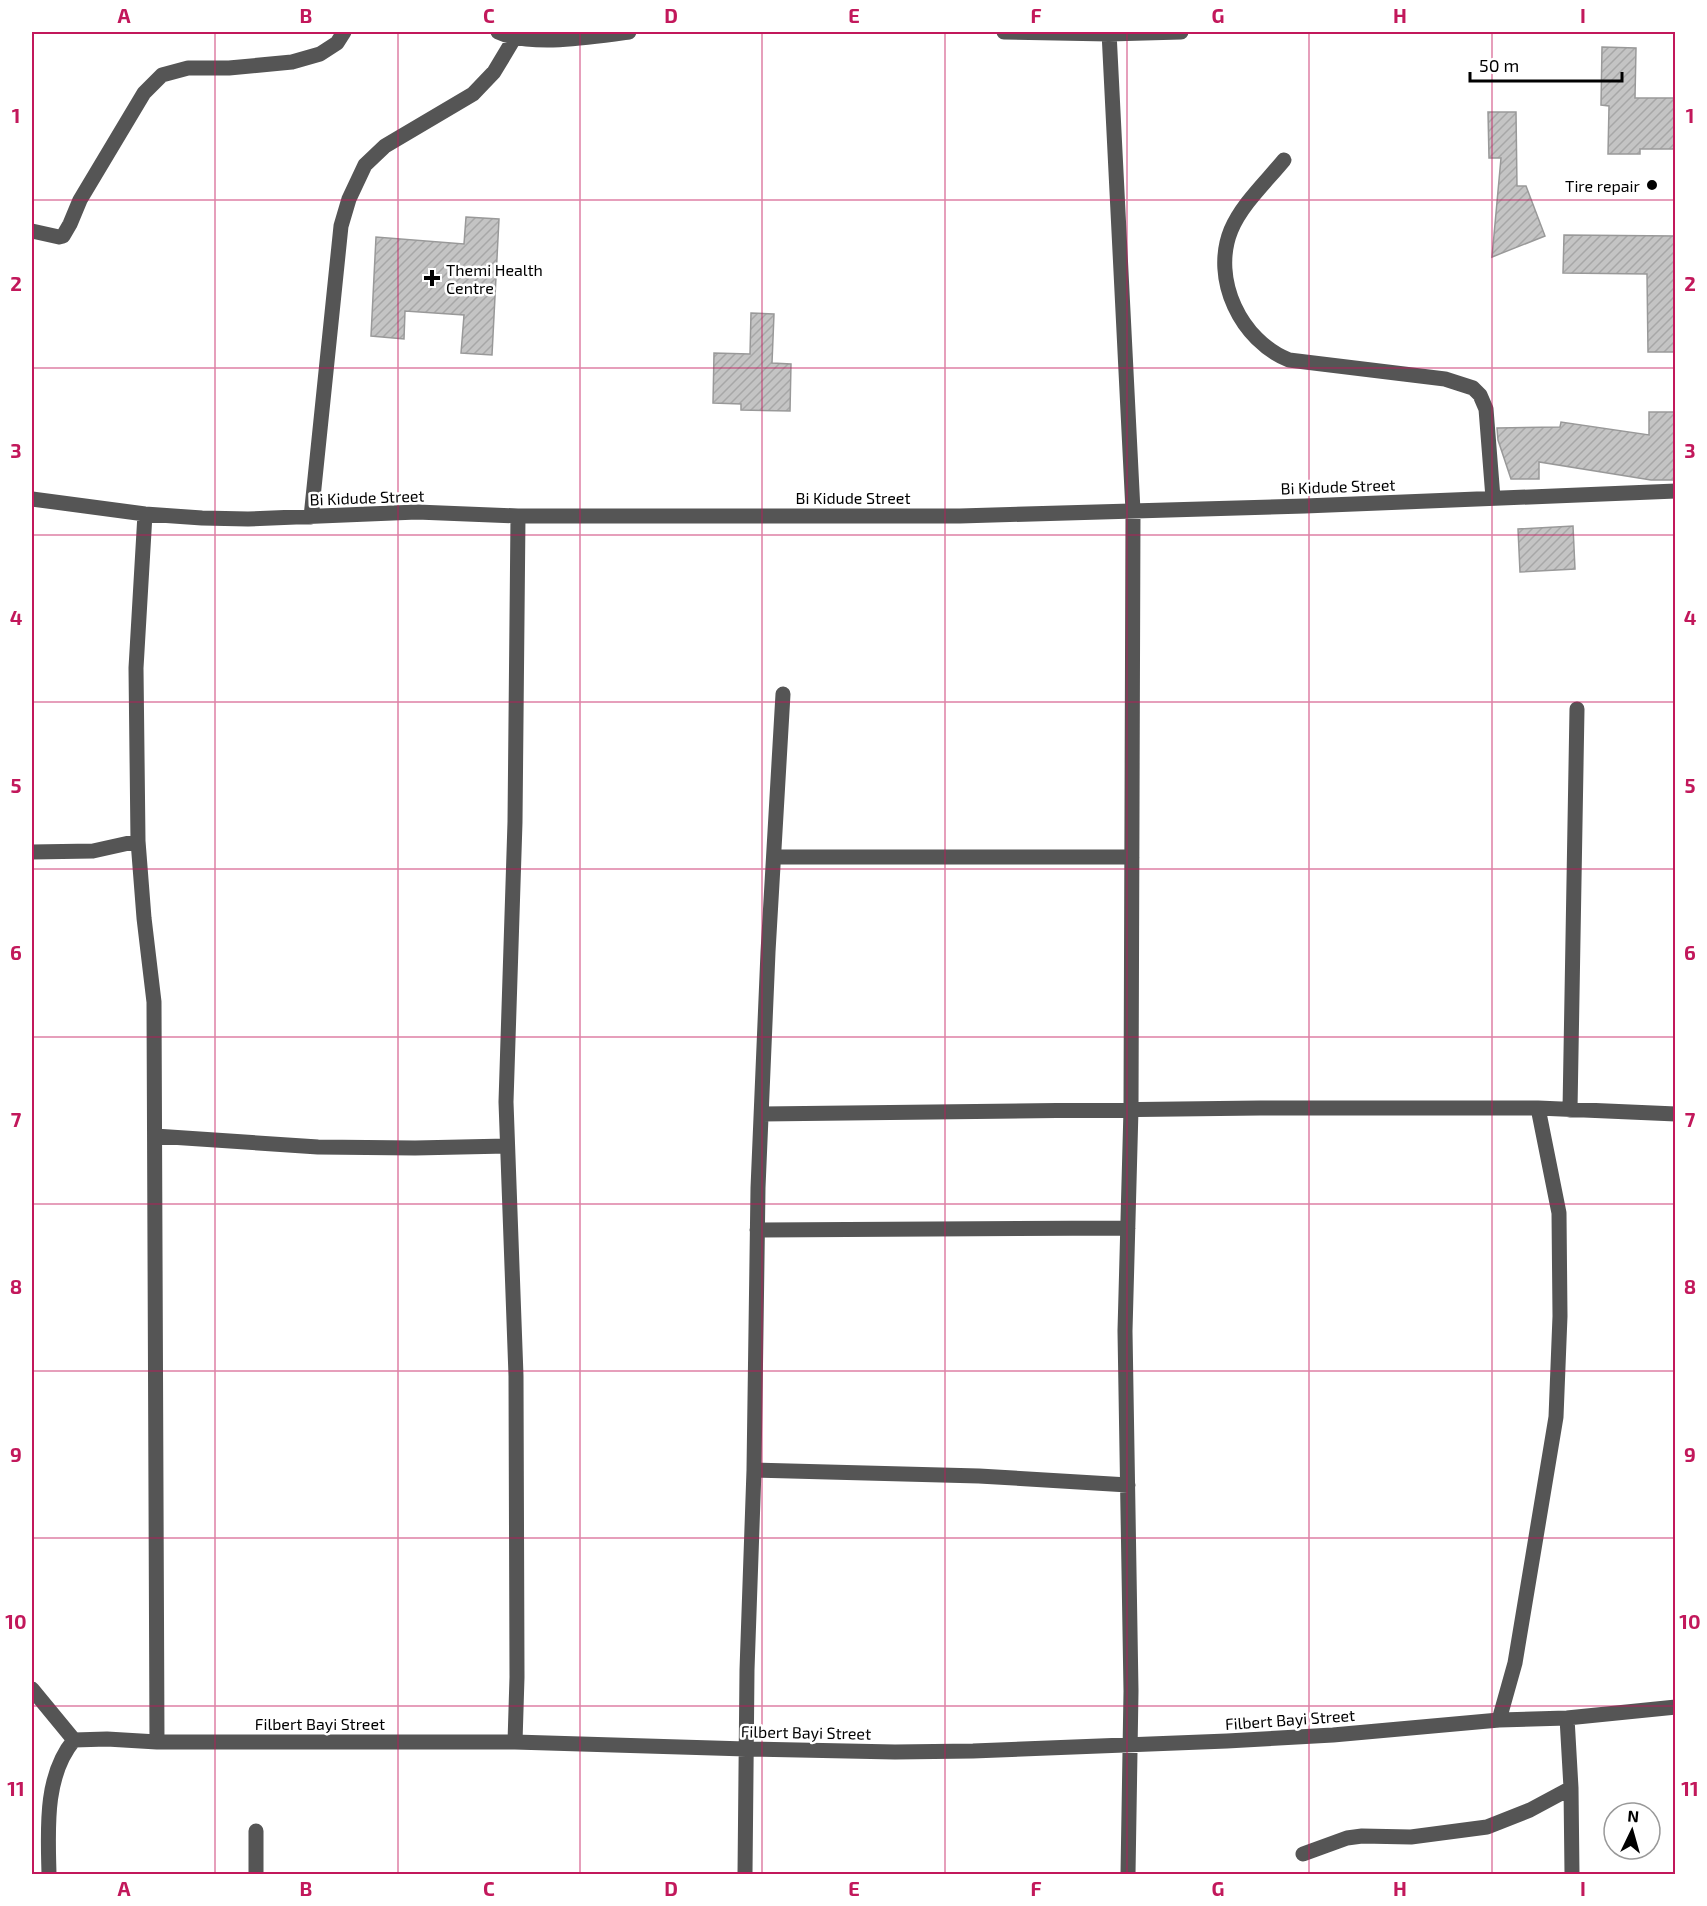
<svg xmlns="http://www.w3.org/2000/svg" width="1707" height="1906" font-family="'Exo 2',sans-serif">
<defs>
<pattern id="building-hatch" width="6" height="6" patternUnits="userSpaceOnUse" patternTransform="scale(1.5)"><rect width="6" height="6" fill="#c4c4c4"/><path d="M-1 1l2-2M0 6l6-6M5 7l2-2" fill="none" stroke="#a7a7a7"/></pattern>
</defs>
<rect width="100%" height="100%" fill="#fff"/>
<path fill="url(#building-hatch)" stroke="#999" stroke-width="1.5" d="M1602,47L1636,48L1635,98H1676V149H1640V154H1608L1609,106L1601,105Z
M1488,112H1516L1517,186H1526L1545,236L1492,257L1501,158H1489Z
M466,217L499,219L492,355L461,353L464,315L405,311L404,339L371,336L376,237L464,244Z
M1564,235L1676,236V352H1648L1647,274L1563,273Z
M751,313L774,314L772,363L791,364L790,411L741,410V404L713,403L714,353L750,354Z
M1649,412H1676V480H1651L1539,462V479H1511L1498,440L1497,428L1560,427L1561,422L1649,435Z
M1573,526L1575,569L1520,572L1518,529Z"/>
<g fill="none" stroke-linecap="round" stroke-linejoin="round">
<path stroke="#555" stroke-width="15" d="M498,32C530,47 594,37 629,32
M1004,32L1109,34L1181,32
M1109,32L1133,511L1131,1109L1125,1331L1131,1691L1128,1874
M1284,160C1266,182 1242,204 1231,230C1211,279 1241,341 1289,360L1445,379L1473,388L1480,395L1486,409L1493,498
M32,231L59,237L63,236L70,224L80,200L144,93L162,75L188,68H229L292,62L320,54L337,43L344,32
M32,499L145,514L202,518L248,519L417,512L518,516H960L1305,506L1676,491
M145,514L136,668L138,841L144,918L154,1002L157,1742
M311,517L341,226L349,199L365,165L385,146L473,94L494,72L515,37
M32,852L93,851L138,841
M774,857H1132
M1570,1110L1577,709
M761,1114L1260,1108H1538L1676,1114
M155,1136L318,1147L415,1148L507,1146
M757,1230L1128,1228
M754,1470L979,1476L1128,1485
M32,1689L74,1740
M1567,1718L1571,1788L1572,1874
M1499,1720L1515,1663L1556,1417L1560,1316L1559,1213L1538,1108
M515,1742L517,1677L516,1376L506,1102L515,822L518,516
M1303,1854L1347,1838L1362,1836L1411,1837L1487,1827L1530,1810L1571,1788
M49,1874C48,1830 44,1776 74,1740L107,1739L157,1742H515L746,1749L895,1752L973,1751L1227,1741L1333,1735L1499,1720L1567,1718L1676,1707
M256,1874V1831
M745,1874L747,1670L754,1470L758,1188L768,952L783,694"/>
</g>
<path fill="none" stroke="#c2185b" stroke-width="1.5" stroke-opacity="0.55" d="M215,32V1874M398,32V1874M580,32V1874M762,32V1874M945,32V1874M1127,32V1874M1309,32V1874M1492,32V1874M32,200H1676M32,368H1676M32,535H1676M32,702H1676M32,869H1676M32,1037H1676M32,1204H1676M32,1371H1676M32,1538H1676M32,1706H1676"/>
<g fill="#000" stroke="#fff" stroke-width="2">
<circle cx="1652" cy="185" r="6"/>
<path d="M429 269h6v6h6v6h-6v6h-6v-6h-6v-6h6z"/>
</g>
<g text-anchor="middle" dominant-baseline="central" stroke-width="5" stroke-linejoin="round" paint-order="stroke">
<g font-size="16" fill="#000" stroke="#fff" text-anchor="end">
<text x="1640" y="185">Tire repair</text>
<text x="446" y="269" text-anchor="start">Themi Health<tspan x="446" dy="18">Centre</tspan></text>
</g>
<g font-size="16" fill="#000" stroke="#fff">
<text transform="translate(1338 486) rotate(-2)">Bi Kidude Street</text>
<text transform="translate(367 497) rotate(-2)">Bi Kidude Street</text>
<text x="853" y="497">Bi Kidude Street</text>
<text transform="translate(1290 1719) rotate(-4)">Filbert Bayi Street</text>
<text x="320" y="1723">Filbert Bayi Street</text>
<text transform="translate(806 1732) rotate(1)">Filbert Bayi Street</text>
</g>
</g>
<rect width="1707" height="1906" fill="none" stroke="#ffffff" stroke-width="66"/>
<g transform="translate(1632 1831) rotate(5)"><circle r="28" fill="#ffffff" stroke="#999999" stroke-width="1.5"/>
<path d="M0-4.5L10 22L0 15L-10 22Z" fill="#000000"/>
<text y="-9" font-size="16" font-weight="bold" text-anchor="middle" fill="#000000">N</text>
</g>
<path d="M1470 72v9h152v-9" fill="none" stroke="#000000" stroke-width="3"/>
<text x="1479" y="72" font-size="18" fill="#000000" stroke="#ffffff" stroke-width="4.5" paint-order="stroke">50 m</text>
<rect x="33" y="33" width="1641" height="1840" fill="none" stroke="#c2185b" stroke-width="2"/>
<g font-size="20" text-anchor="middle" font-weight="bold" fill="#c2185b">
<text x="124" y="23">A</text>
<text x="306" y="23">B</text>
<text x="489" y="23">C</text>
<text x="671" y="23">D</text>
<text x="854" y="23">E</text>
<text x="1036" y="23">F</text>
<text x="1218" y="23">G</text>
<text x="1400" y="23">H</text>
<text x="1583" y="23">I</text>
<text x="16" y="123">1</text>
<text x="1690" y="123">1</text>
<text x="16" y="291">2</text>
<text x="1690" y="291">2</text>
<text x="16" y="458">3</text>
<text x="1690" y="458">3</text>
<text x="16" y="625">4</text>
<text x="1690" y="625">4</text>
<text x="16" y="793">5</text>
<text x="1690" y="793">5</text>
<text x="16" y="960">6</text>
<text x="1690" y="960">6</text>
<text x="16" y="1127">7</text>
<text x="1690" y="1127">7</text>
<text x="16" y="1294">8</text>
<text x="1690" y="1294">8</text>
<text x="16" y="1462">9</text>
<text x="1690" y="1462">9</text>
<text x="16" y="1629">10</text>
<text x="1690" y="1629">10</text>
<text x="16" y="1796">11</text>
<text x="1690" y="1796">11</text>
<text x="124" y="1896">A</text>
<text x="306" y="1896">B</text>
<text x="489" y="1896">C</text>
<text x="671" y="1896">D</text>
<text x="854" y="1896">E</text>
<text x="1036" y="1896">F</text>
<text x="1218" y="1896">G</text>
<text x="1400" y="1896">H</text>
<text x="1583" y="1896">I</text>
</g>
</svg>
